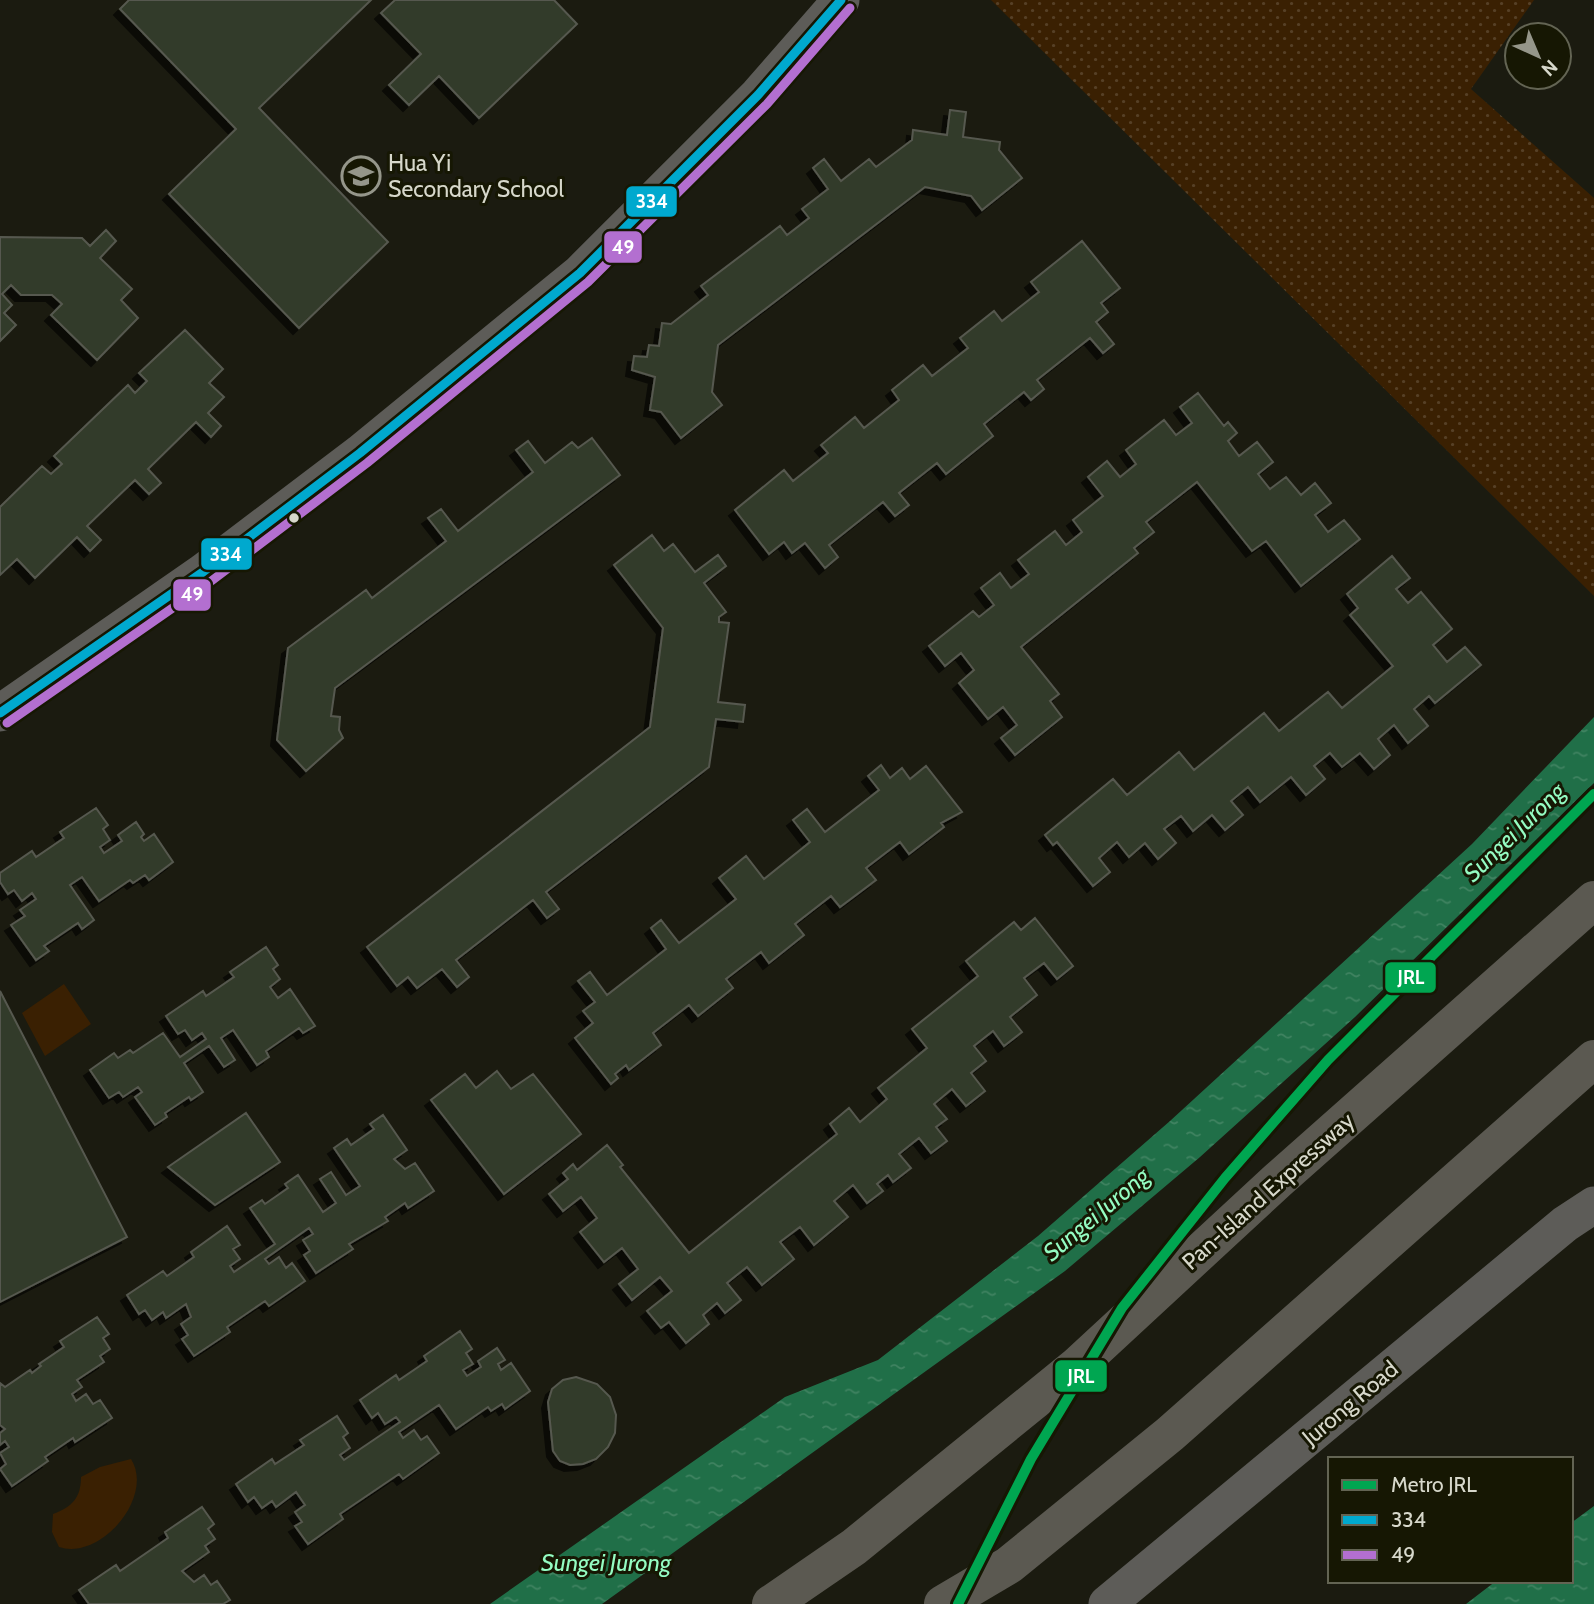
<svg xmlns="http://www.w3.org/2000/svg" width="1594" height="1604" font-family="Cabin,sans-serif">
<defs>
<pattern id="grass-dots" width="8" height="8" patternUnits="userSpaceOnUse" patternTransform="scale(1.75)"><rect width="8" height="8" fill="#3a2002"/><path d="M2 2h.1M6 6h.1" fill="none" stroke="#564026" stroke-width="1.8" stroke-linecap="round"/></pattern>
<pattern id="water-ripples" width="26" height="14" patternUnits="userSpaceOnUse" patternTransform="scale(1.75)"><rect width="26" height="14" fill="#206f48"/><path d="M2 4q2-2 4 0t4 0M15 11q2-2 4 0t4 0" fill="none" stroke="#408361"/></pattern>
<filter id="shadow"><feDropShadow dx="-6" dy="6" stdDeviation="0" flood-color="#0009"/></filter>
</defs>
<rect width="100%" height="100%" fill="#1b1b10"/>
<path fill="url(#grass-dots)" d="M991,0H1534L1471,89L1594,198V596Z"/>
<path fill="#3a2002" d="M64,984L91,1024L45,1056L22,1013Z
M131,1459C155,1497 100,1561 59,1547L52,1532L53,1514C72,1507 81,1498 81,1477L100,1467Z"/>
<path fill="url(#water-ripples)" d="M1594,717V783L1355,1017L1200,1157L1065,1271L602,1604H490L785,1397L878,1360L1038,1236L1170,1121L1472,844Z
M1594,1506V1604H1466L1496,1581H1571V1523Z"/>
<path fill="#333a29" stroke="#56594f" stroke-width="2" filter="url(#shadow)" d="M129,0H371L259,108L388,242L299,328L169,194L236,129L120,9Z
M395,0H554L577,24L479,118L439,76L409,105L389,85L421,54L381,13Z
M950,110L966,112L963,137L1000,142L999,150L1022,178L982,210L971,196L925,187L718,345L712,392L722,405L681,438L661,412L650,410L655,377L632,370L634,356L647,357L649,345L659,346L662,323L671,324L708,295L701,286L780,226L787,235L809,218L802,209L828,189L813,168L824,159L841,181L869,159L876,167L912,140L913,130L947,135Z
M106,230L116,241L100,258L132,289L121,300L138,318L97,360L51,315L62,304L52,295H21L11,285L2,294L12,305L4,313L16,325L0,341V237L82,238L90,246Z
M1082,241L1120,288L1101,303L1108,312L1096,322L1114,344L1103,353L1090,338L1037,380L1044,389L1031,400L1024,392L984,424L993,436L946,474L937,463L899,493L909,505L895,516L883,502L829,545L838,557L825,568L805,543L792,553L784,542L769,554L735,510L784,470L793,481L828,453L821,445L855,417L864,428L899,400L892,390L923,365L932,376L968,348L960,338L994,311L1002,321L1039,292L1031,282Z
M185,330L223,369L209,383L224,397L208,413L221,426L211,437L196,422L148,469L161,483L149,494L135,480L87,526L101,540L90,551L77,537L35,578L17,559L0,575V507L42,466L51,474L62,464L54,456L128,385L135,393L147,381L139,373Z
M1198,393L1224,426L1228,422L1237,433L1228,441L1239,456L1257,442L1273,462L1258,474L1270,489L1286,477L1301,495L1315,483L1331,503L1315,515L1328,532L1344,520L1360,539L1301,586L1266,541L1252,551L1197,482L1146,522L1154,532L1134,548L1138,553L1021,647L1059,694L1050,701L1062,717L1015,755L1001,738L1017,725L1003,707L988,719L959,683L974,670L961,653L945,666L929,646L973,611L979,617L994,605L981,588L1000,573L1011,588L1029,574L1018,560L1055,531L1066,545L1082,532L1073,520L1103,496L1088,477L1107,461L1120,477L1136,464L1126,450L1164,420L1176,435L1192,423L1180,407Z
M592,438L620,475L335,688L331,716L340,717L339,730L343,738L306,771L277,740L288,648L366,590L372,598L446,541L428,518L441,509L458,531L533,472L516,450L528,441L545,463L572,442L578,448Z
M652,535L664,551L673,544L695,572L718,555L726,566L704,583L726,612L719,617V622L729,623L718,702L745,705L743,722L716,719L709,767L546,892L559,909L547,918L533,900L456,960L469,977L457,987L442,969L417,988L408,977L397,986L367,947L650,727L663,628L614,565Z
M1392,556L1410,578L1396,589L1408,603L1421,592L1452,629L1433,645L1447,662L1465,647L1481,665L1435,703L1429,696L1414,709L1428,726L1408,743L1394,725L1378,739L1390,755L1374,769L1360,753L1342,767L1330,753L1314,766L1325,779L1306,795L1291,777L1260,802L1248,787L1231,801L1243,815L1225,830L1212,815L1193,831L1181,816L1164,829L1176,843L1158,859L1145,843L1129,857L1117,842L1099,858L1110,872L1093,886L1057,842L1053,845L1045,835L1113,779L1127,795L1179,752L1194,770L1264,713L1279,731L1328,692L1342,708L1393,666L1350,615L1358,608L1347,594Z
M881,765L890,778L902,768L910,779L926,766L962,812L941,823L944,827L909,854L900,842L866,868L876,880L840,907L831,896L795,924L804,935L769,963L761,952L726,979L733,988L698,1016L689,1005L653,1033L661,1045L629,1070L626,1065L615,1074L618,1078L611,1084L575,1038L593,1023L583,1011L595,1002L578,981L590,972L607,995L666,949L651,928L661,920L679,943L736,899L719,878L746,856L764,879L810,842L793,820L807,809L825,832L879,790L868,776Z
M96,808L108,825L103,829L110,840L100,847L104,853L122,841L118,835L136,822L144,834L141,837L144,841L154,834L173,862L149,880L145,875L133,883L130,880L99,901L82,877L70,885L94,920L82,929L78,923L44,946L49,951L36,960L11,925L25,916L20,910L36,899L32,893L22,901L14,890L8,894L0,882V873L32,851L36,857L64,838L60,832Z
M1035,918L1073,966L1057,979L1044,963L1024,978L1037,995L1010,1017L1022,1032L1004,1046L993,1031L974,1046L986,1061L971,1073L985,1091L966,1106L952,1089L934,1104L947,1119L936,1127L947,1141L931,1153L919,1138L899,1154L911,1168L893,1182L888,1175L877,1184L883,1191L867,1203L853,1185L834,1201L848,1217L814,1245L800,1227L780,1242L794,1259L762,1285L747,1267L727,1283L741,1300L725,1313L717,1303L703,1315L709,1324L686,1343L669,1322L661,1328L647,1311L672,1291L660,1277L632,1300L619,1284L638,1269L622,1248L604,1262L580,1232L597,1218L581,1197L563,1211L549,1194L568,1179L563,1173L573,1164L577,1170L607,1145L623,1165L620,1167L689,1253L837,1134L830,1124L849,1108L860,1122L887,1099L878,1088L927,1048L912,1029L978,976L966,961L1014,922L1021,930Z
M266,947L278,965L273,969L280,979L270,987L278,998L290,989L315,1026L303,1033L299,1028L266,1051L269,1057L257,1065L233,1030L221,1038L235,1060L224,1067L209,1046L184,1063L203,1092L191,1100L189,1097L165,1113L167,1117L155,1125L135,1097L142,1092L138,1087L123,1097L119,1092L109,1098L90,1070L114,1053L118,1058L130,1050L133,1053L163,1033L180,1057L206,1039L202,1033L192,1040L185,1030L178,1034L166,1016L203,991L206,996L234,977L230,972Z
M0,991L127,1237L0,1302Z
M497,1071L511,1089L533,1074L581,1134L504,1194L431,1100L465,1074L476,1088Z
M246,1113L280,1162L215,1205L168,1167Z
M383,1115L407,1150L394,1159L405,1169L415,1163L434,1191L408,1208L405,1203L385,1217L388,1221L349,1244L353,1249L316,1273L304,1255L310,1251L303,1240L313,1234L309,1228L265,1259L269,1264L279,1257L286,1268L292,1263L305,1281L269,1306L265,1301L227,1327L230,1332L194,1356L182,1339L188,1335L181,1324L191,1317L186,1304L166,1318L163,1312L152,1320L145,1310L139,1314L127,1295L163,1271L167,1276L194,1257L191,1252L227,1226L240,1245L233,1249L240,1259L230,1266L234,1272L275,1244L250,1208L262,1200L265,1204L288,1188L285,1184L298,1175L323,1212L336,1203L320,1179L331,1172L346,1195L360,1186L334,1148L347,1139L351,1145L374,1129L370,1124Z
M97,1317L109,1334L103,1338L110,1349L100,1356L104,1362L77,1380L82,1387L72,1394L76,1401L86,1394L93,1404L100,1400L112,1418L75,1442L73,1438L45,1457L48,1461L12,1486L0,1469L6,1464L0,1453L9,1447L5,1441L0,1445V1433L5,1429L0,1425V1383L5,1387L30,1370L32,1373L41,1366L39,1364L64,1347L60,1341Z
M460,1331L472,1349L466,1353L473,1364L463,1370L467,1376L481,1367L478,1361L497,1348L505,1360L498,1364L501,1370L511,1363L530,1391L505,1409L502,1404L491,1411L488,1407L456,1429L439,1405L399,1432L403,1438L414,1430L421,1440L427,1436L439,1453L403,1479L399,1474L340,1514L343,1519L308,1544L295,1526L302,1522L295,1512L305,1505L296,1492L276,1507L272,1501L262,1508L254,1497L248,1502L236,1484L272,1459L275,1464L304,1445L300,1440L337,1416L348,1433L343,1437L350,1448L340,1455L344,1460L400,1422L396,1417L385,1424L378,1413L372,1418L360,1400L396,1375L399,1380L427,1361L424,1356Z
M576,1377L597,1384L610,1397L616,1415L615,1433L608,1447L596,1459L583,1464L570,1465L560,1461L553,1451L548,1402L552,1389L563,1380Z
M202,1507L214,1524L208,1529L215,1539L205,1546L209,1552L182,1571L194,1582L204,1575L211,1585L217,1581L230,1600L223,1604H89L79,1590L116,1565L120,1571L168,1538L165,1532Z"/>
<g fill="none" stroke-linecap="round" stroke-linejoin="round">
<path stroke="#5d5c58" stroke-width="37" d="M0,713L203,572L360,453L580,273L758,95L841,0
M1107,1604L1565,1224L1594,1205"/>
<path stroke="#5b5951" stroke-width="38" d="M771,1604L854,1547L1078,1365L1278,1180L1594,900
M943,1604L1009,1565L1170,1434L1594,1059"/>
<g stroke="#161703" stroke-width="14">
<path id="bus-1" d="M0,713L203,572L360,453L580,273L758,95L841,0"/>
</g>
<g stroke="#161703" stroke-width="14">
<path id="bus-2" d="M7,723L210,582L367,463L588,282L767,104L850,8"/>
</g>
<use href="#bus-1" stroke="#00a9ce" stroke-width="9"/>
<use href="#bus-2" stroke="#b36fd0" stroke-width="9"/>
<g stroke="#161703" stroke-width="16">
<path id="metro-1" d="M958,1604L1031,1459L1122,1308L1225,1178L1328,1060L1594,794"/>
</g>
<use href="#metro-1" stroke="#00a651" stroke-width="10"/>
</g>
<defs>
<g id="school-ring" transform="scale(2.0125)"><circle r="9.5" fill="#161703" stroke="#95968a" stroke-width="1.5"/><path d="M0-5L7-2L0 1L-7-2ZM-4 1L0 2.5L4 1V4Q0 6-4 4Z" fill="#95968a"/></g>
</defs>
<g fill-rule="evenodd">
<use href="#school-ring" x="361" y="176"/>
</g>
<circle fill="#d7d8cb" stroke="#161703" stroke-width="2.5" cx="294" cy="518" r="6"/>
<g text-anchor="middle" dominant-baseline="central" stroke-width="6" stroke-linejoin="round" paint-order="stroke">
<g font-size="23" fill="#d7d8cb" stroke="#161703" text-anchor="start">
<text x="388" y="163">Hua Yi<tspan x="388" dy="26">Secondary School</tspan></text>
</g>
<g font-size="23" fill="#d7d8cb" stroke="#161703">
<text transform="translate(1268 1191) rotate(-42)">Pan-Island Expressway</text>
<text transform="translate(1350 1403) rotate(-40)">Jurong Road</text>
</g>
<g font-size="24" font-style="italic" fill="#94fcc2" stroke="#161703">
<text transform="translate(1514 832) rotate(-44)">Sungei Jurong</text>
<text transform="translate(1096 1214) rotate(-40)">Sungei Jurong</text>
<text x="606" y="1562">Sungei Jurong</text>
</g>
</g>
<g stroke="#161703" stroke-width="2.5">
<rect x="625" y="185" width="53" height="33" rx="7" fill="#00a9ce"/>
<rect x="603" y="230" width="40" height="34" rx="7" fill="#b36fd0"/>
<rect x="200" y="537" width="53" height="34" rx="7" fill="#00a9ce"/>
<rect x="172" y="578" width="40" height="34" rx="7" fill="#b36fd0"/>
<rect x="1384" y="961" width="53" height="33" rx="7" fill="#00a651"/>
<rect x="1054" y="1359" width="54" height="34" rx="7" fill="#00a651"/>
</g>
<g font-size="19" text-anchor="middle" font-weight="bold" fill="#fff">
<text x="652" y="208">334</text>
<text x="623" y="254">49</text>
<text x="226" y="561">334</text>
<text x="192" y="601">49</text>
<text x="1411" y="984">JRL</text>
<text x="1081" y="1383">JRL</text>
</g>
<rect x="1328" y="1457" width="245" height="126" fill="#161703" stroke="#636453" stroke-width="2"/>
<rect x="1342" y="1480" width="35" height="10" fill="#00a651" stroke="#636453" stroke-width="2"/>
<text x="1391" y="1492" font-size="21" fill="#d7d8cb">Metro JRL</text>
<rect x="1342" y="1515" width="35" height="10" fill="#00a9ce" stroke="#636453" stroke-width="2"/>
<text x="1391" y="1527" font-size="21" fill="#d7d8cb">334</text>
<rect x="1342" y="1550" width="35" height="10" fill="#b36fd0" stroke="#636453" stroke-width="2"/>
<text x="1391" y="1562" font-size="21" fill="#d7d8cb">49</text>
<g transform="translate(1538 56) rotate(136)"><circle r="33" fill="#161703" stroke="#636453" stroke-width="2"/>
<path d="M0-5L12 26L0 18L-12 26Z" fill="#95968a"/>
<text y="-10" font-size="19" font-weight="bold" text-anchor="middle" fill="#d7d8cb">N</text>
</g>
</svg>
